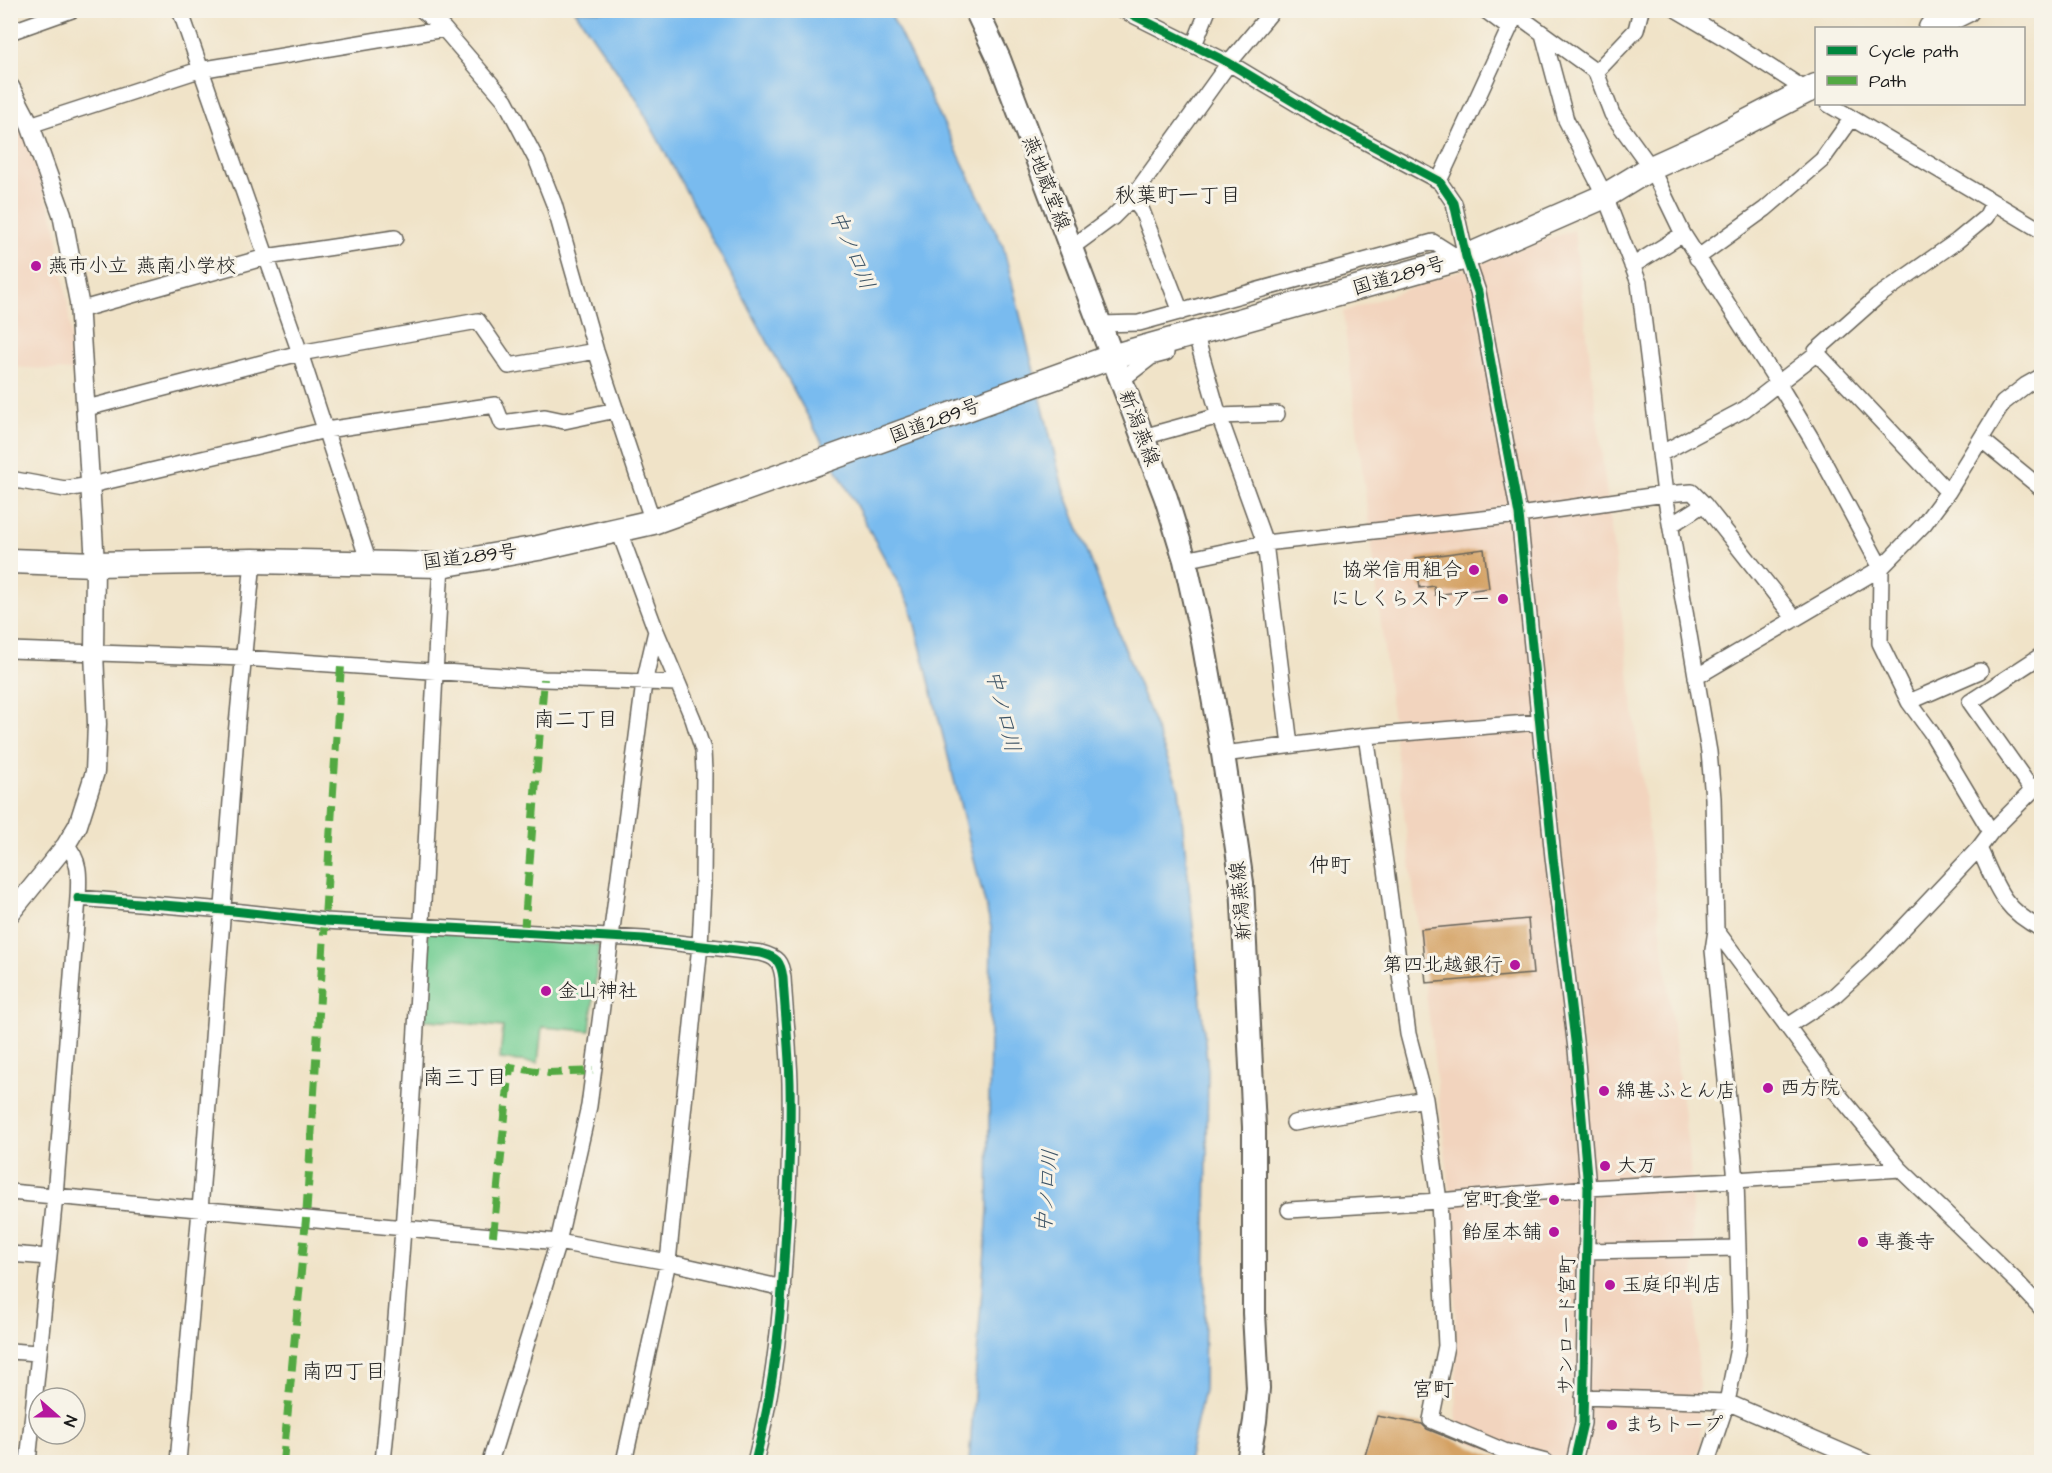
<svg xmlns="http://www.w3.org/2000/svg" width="2052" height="1473" font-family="'Architects Daughter','Klee One',sans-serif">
<rect width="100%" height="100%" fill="#f7f3e8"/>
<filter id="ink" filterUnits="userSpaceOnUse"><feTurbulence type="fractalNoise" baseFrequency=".0167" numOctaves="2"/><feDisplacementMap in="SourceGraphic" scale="12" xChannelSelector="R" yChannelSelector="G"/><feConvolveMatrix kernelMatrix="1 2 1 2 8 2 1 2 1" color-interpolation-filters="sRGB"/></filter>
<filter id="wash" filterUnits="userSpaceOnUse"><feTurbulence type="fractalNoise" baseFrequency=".008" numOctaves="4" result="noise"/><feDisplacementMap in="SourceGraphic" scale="24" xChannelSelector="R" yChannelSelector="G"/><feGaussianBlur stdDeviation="1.35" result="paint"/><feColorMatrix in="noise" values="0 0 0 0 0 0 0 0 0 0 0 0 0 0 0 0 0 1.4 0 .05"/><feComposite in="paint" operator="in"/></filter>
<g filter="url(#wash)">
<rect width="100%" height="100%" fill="#f0e3c8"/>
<path fill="#f2d4be" d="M10,102L17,113L56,226L68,306L74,371L11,367Z
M1574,230L1690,1164L1701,1444L1693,1462H1520L1457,1437L1454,1223L1343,312Z"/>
<path fill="#76cf95" stroke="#497658" stroke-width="1.5" d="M428,931L599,945L590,1031L542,1027L538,1063L500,1059L503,1027L419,1019Z"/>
<path fill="#79bbef" stroke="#4a6c86" stroke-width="1.5" d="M575,11H889L1003,246L1063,488L1179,789L1208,1070L1204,1390L1188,1462H969L988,1210L991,927L910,605L635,97Z"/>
<g id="blocks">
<path fill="#d4a163" d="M1484,549L1489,588L1435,595L1434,586L1420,588L1416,558Z
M1528,919L1533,974L1426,983L1421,929Z
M1377,1416L1422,1424L1427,1429L1509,1462H1363Z"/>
</g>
</g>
<g filter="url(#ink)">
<use href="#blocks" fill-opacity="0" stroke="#666258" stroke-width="1.5"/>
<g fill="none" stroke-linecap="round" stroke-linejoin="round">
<g stroke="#666258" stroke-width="18">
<path id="minor" d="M180,10L300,353L369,563
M422,10L444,29L505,100L537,161L554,204L596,351L653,522
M1123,10L1229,63L1319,117L1439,181L1454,203L1466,257L1478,292L1519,515L1553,857L1576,1049L1588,1188L1583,1423L1574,1462
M1485,10L1509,28
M1514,10L1516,14L1596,72L1612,114L1651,168L1683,234L1778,383L1811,438L1881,568L1880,643L1909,702L1931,732L1991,832
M1677,10L1733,43L1812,94
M10,32L72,10
M1543,34L1566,120L1605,196L1639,283L1665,494L1709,752L1713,798L1716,930L1833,1088L1900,1169L2017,1282L2042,1309
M1194,45L1208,10
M1596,72L1636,30L1641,10
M1828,104L2042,231
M30,125L199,70L444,29
M1439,181L1516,14
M1132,198L1142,211L1181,312
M1071,248L1113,217L1132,198L1229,63L1273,10
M1697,258L1765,209L1822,160L1852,118
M1632,266L1683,234
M79,310L266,257L395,238
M1099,324L1139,323L1433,242L1460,259L1457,262
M1198,343L1219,416L1265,543L1290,745
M1817,353L1948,492
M1121,380L1151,357L1166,353
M87,408L300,353L478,321L509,366L596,351
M1143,437L1219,416L1277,414
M1982,440L2042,489
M1660,454L1745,409L1817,353L1816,351L1877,297L1957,241L1986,217L1993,203
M10,479L65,489L91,485L326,430L495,405L502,423L545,417L564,421L616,410
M1671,525L1704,504L1795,619
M1185,560L1265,543L1519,515L1665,494L1692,492L1704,504
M10,650L244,658L544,679L677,683
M1696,677L1881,568L1924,524L1948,492L2003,403L2026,385L2042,376
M1909,702L1980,671
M1366,736L1386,869L1408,1034L1425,1099L1439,1201L1446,1346L1431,1420L1504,1451L1546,1462
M1223,754L1366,736L1539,722
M2032,790L1970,702L2042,655
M1979,848C1996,885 2002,910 2042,929
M78,898L224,910L325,921L644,939L761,953C777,957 781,962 783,978C785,1013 789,1048 790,1083C791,1131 789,1180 786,1228C782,1308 775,1385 755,1462
M1788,1026L1834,996L1876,957L1979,848L1991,832L2042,781
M1294,1123L1425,1099
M10,1192L558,1242L668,1262L783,1288
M1289,1210L1439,1201L1588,1188L1736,1180L1900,1169
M1586,1251L1738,1248
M10,1254L48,1257
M10,1351L38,1353
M1583,1397L1727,1402L1866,1462
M28,1462L55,1196L78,898C79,878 81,860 66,845
M178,1462L200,1210L236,735L253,561
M383,1462C413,1164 424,864 441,565
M490,1462L558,1242L589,1106L644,683L656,631L619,531
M624,1462L668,1262L700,945L703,885L704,772L703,750L693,719L656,631
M1707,1462L1727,1402L1738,1348L1740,1318L1736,1180L1713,950L1716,930"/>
</g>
<g stroke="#666258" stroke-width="21">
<path id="tertiary" d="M10,87L30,125L62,214L79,302L95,564L94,652L97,724L95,772L78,825L66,845L10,914"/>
</g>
<g stroke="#666258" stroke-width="26">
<path id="primary" d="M976,10L999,59L1166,498L1185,560L1203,641L1223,754L1242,883L1254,1127V1313L1258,1388L1255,1421L1248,1462"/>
</g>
<g stroke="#666258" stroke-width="27">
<path id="trunk" d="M1931,28L1967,10
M10,561L95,564L253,561L441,565L538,548L653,522L1111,357L1466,257L1605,196L1651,168L1704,144L1816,86"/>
</g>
<use href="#minor" stroke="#fff" stroke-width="15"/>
<use href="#tertiary" stroke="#fff" stroke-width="18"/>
<use href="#primary" stroke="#fff" stroke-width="22"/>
<use href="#trunk" stroke="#fff" stroke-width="24"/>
<path stroke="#52a943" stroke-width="8" stroke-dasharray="15 8" stroke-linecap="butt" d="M524,933L544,679
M493,1236L510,1067L549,1073L593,1071
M283,1462L306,1219L341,665"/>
<g stroke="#f7f3e8" stroke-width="13">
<path id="cycleway" d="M1123,10L1229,63L1319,117L1439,181L1454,203L1466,257L1478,292L1519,515L1553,857L1576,1049L1588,1188L1583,1423L1574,1462
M78,898L224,910L325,921L644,939L761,953C777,957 781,962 783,978C785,1013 789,1048 790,1083C791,1131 789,1180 786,1228C782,1308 775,1385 755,1462"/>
</g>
<use href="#cycleway" stroke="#00873e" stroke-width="9"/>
</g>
</g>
<g fill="#b5179e" stroke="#f7f3e8" stroke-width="2">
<circle cx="36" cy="266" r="6"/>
<circle cx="1474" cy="570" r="6"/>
<circle cx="1503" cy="599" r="6"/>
<circle cx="1515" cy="965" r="6"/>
<circle cx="546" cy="991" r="6"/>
<circle cx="1768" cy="1088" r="6"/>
<circle cx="1604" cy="1091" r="6"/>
<circle cx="1605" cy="1166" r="6"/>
<circle cx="1554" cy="1200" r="6"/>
<circle cx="1554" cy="1232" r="6"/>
<circle cx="1863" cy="1242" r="6"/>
<circle cx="1610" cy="1285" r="6"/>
<circle cx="1612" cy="1425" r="6"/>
</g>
<g text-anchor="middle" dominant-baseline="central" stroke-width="6" stroke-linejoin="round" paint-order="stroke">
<g font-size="20" fill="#1c1c1c" stroke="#f7f3e8">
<text transform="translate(1046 183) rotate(69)">燕地蔵堂線</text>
<text transform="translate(1399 276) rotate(-16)">国道289号</text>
<text transform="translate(935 421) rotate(-20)">国道289号</text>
<text transform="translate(1139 428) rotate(69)">新潟燕線</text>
<text transform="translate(470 557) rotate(-7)">国道289号</text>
<text transform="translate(1241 901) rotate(-95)">新潟燕線</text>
<text transform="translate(1567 1325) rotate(-89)">サンロード宮町</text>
</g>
<g font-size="20" fill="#1c1c1c" stroke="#f7f3e8" text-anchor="start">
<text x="48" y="266">燕市小立 燕南小学校</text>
<text x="1462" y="570" text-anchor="end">協栄信用組合</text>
<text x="1491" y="599" text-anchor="end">にしくらストアー</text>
<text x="1503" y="965" text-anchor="end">第四北越銀行</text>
<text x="558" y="991">金山神社</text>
<text x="1780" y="1088">西方院</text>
<text x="1616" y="1091">綿甚ふとん店</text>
<text x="1617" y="1166">大万</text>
<text x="1542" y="1200" text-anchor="end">宮町食堂</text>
<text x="1542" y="1232" text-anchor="end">飴屋本舗</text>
<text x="1875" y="1242">専養寺</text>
<text x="1622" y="1285">玉庭印判店</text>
<text x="1624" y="1425">まちトープ</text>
</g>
<g font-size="21" fill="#1c1c1c" stroke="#f7f3e8">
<text x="1178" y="195">秋葉町一丁目</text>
<text x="576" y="719">南二丁目</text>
<text x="1330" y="865">仲町</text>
<text x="465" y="1077">南三丁目</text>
<text x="344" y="1371">南四丁目</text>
<text x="1433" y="1389">宮町</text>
</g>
<g font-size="21" font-style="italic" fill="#3d5466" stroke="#f7f3e8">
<text transform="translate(852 250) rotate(67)">中ノ口川</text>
<text transform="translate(1003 711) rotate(76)">中ノ口川</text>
<text transform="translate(1047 1191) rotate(-85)">中ノ口川</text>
</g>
</g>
<rect width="2052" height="1473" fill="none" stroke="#f7f3e8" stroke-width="36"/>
<rect x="1815" y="27" width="210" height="78" fill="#f7f3e8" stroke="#9f9d96" stroke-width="1.5"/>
<rect x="1827" y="46" width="30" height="9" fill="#00873e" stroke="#9f9d96" stroke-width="1.5"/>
<text x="1869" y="57" font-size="18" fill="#1c1c1c">Cycle path</text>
<rect x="1827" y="76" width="30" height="9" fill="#52a943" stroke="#9f9d96" stroke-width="1.5"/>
<text x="1869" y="87" font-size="18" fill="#1c1c1c">Path</text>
<g transform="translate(57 1416) rotate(111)"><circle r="28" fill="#f7f3e8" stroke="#9f9d96" stroke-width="1.5"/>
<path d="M0-4.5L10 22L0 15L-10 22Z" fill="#b5179e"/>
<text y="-9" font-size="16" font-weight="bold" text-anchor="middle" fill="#1c1c1c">N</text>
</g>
</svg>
